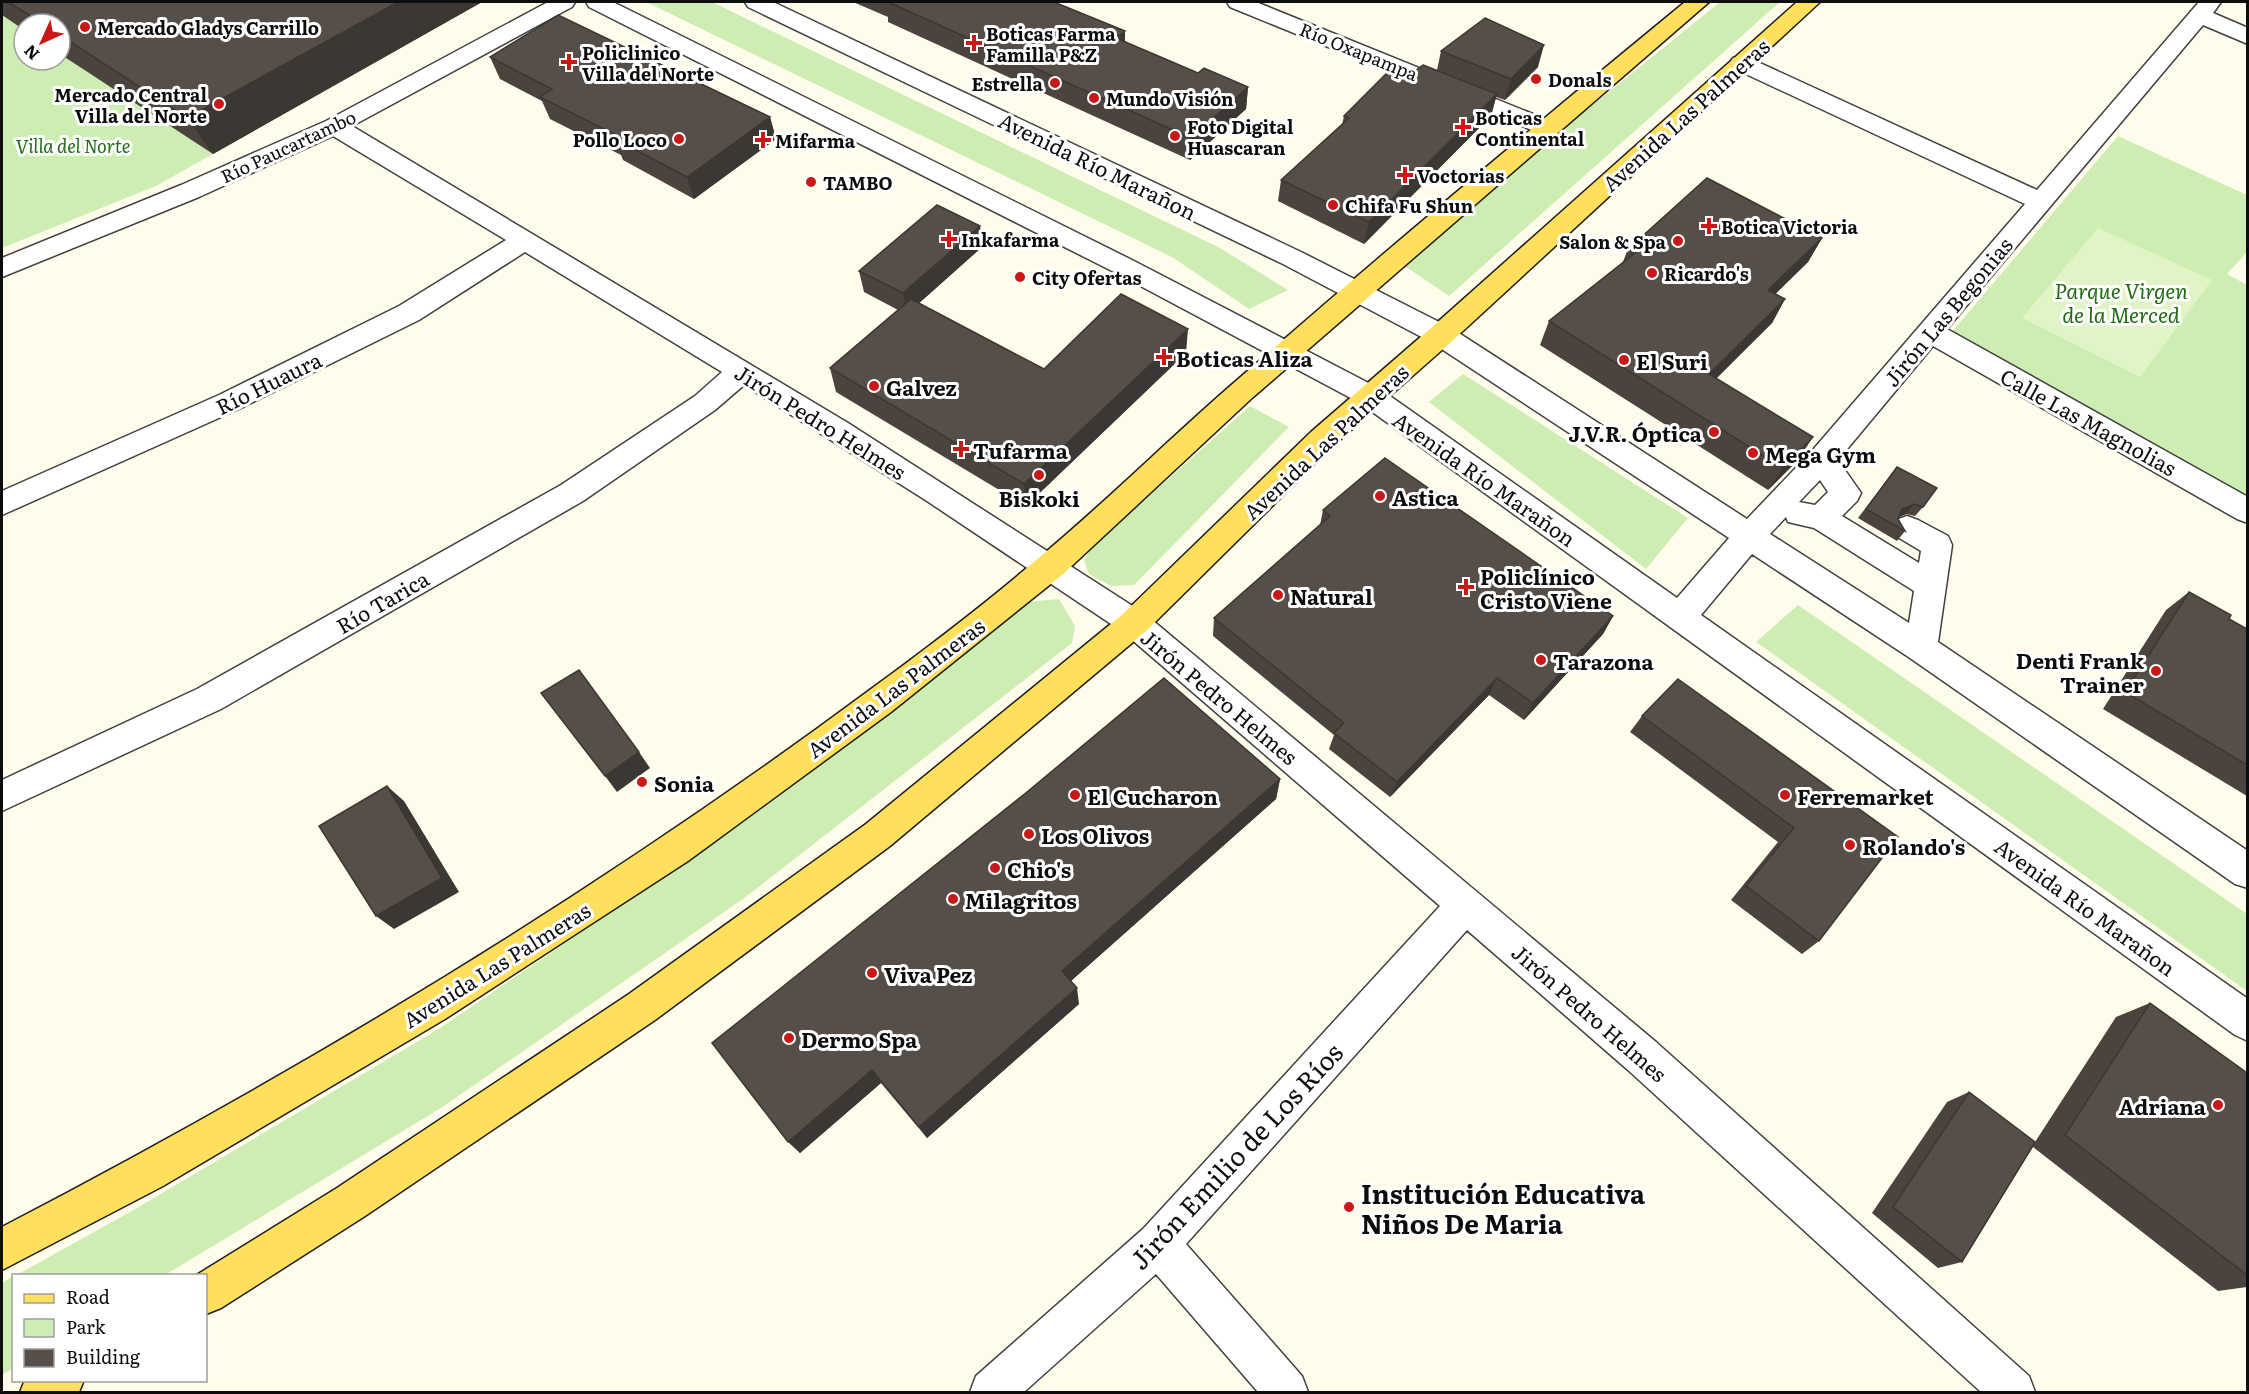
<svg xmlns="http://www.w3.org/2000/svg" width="2249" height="1394" font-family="Literata,serif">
<rect width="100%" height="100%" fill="#fffcec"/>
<path fill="#ceedb2" d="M646,2H712L1220,248L1288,290L1249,309L1172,257Z
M1720,2H1780L1449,296L1399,262Z
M2,15L24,30V60H60V53L213,154L156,186L2,248Z
M2118,136L2247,195V252L2227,274L2247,285V496L1952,332Z
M1463,374L1688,518L1646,569L1429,402Z
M1250,406L1289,427L1134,585L1111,586L1089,574L1084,560L1092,547Z
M1059,599L1075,626L1072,643L743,899L441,1108L165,1275L15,1276L137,1208L437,1030L695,855L1025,602Z
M1798,605L2247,914V991L1756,642Z
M13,1276V1368L2,1375V1283Z"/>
<path fill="#e1f4c5" d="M2098,228L2212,280L2140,377L2022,318Z"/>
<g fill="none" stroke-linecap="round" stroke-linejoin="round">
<g stroke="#404040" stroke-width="3">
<path id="minor" d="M548,2H575L572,7L352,126L848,423L1145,614L1656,1042L2029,1376L2035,1392H1981L1628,1070L1467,930L1186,1244L1302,1376L1308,1392H1258L1156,1274L1024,1392H970L976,1376L1143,1229L1440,906L1123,632L927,501L744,385L715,410L583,501L221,709L2,811V780L197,689L561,485L695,396L722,372L525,252L419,320L239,409L2,515V491L219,395L399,306L506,240L333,136L199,197L2,277V258L181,185L326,121Z
M586,2H613L1134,261L1380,389L1677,598L1729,538L1431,342L1283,264L748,7L745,2H773L1301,252L1451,328L1747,519L1811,452L2025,204L1733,68L1730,63L1733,58L1741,56L1749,58L2037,190L2199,2H2221L2213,13L2248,28V44L2203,25L1947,329L2248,497V523L2237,519L1933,346L1838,460L1861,493L1857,501L1842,516L1919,563L1921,551L1896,536L1892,528L1896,520L1907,516L1918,520L1948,536L1952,545L1938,642L2248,851V888L2235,884L1910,658L1752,554L1701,615L2248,999V1041L2235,1035L1360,403L1116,273L589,7ZM1820,480L1828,492L1815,505L1799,502ZM1786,517L1788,522L1814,528L1914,591L1909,623L1770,534Z
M1227,2H1256L1555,123L1559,128L1555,133L1547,135L1539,133L1230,7Z"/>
</g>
<g stroke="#1e1e1e" stroke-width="3">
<path id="major" d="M1685,2H1709L1252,398L1062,575L891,712L688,861L445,1019L163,1186L2,1270V1227C302,1071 595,894 867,692C926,649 985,604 1041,556C1108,500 1170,438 1236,381C1384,252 1534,126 1685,2Z
M1797,2H1820L1451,342L1331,448L1145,632L890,846L655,1020L365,1216L221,1308L206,1314V1276H195L337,1188L629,994L866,824L1123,614L1311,432L1431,328Z
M25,1380H84L79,1392H20Z"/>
</g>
<use href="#minor" fill="#fff" fill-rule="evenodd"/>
<use href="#major" fill="#ffdf5c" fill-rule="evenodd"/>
</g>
<path fill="#4a433e" d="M2,2H482L213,154L60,54V24H24V30L2,15Z
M853,2H1054L1125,42L1198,73L1248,87L1246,109L1190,160L888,22V17Z
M1441,51L1538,67L1505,100L1496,97L1491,116L1364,244L1278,201L1281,180L1342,125L1344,116L1412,73L1437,70Z
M490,57L770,117L776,139L694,199L623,160L621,155L550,119L542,101L500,79Z
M980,226L982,247L919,303L1044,369L1186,353L1026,506L836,392L830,368L898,310L864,292L859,271Z
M1822,238L1808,262L1775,294L1785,299L1772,323L1716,378L1798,460L1768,490L1540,345L1549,321L1622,264L1628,249Z
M1897,467L1923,507L1915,516L1906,514L1899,517L1898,519L1905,531L1897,541L1858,518Z
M1323,510L1613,616L1603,634L1524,720L1489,695L1390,797L1329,749L1334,735L1213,636L1214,618L1320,525Z
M2189,592L2229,619L2247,629V796L2103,709L2166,610Z
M1642,716L1898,837L1819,941L1802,954L1731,900L1778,842L1630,732Z
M1280,779L1276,799L1071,981L1079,1004L927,1138L881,1083L800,1153L712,1043Z
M2150,1003L2247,1073V1287L2218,1291L2033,1147L1962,1262L1938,1268L1872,1213L1947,1102L1969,1092L2035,1142L2116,1017Z"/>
<path fill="#3c3732" d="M398,2H482L213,154L187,118Z
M1125,31V53L1116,38Z
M1544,45L1538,67L1505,100L1511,79Z
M1248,87L1246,109L1190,160L1191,138Z
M1497,94L1491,116L1364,244L1369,222Z
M770,117L776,139L694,199L687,177Z
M980,226L982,247L907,314L903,293Z
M1822,238L1808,262L1755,314L1768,290Z
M1785,299L1772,323L1697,398L1709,374Z
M1188,329L1186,353L1026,506L1024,484Z
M1813,437L1798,460L1768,490L1783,468Z
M1914,504L1906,514L1894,519L1902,509Z
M1613,616L1603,634L1524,720L1533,703Z
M1497,678L1489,695L1390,797L1397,782Z
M639,752L650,768L617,792L605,776Z
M1280,779L1276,799L1064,987L1062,971Z
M387,786L404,801L459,892L394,929L376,916Z
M1077,988L1079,1004L927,1138L919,1127Z
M872,1070L881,1083L800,1153L788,1142Z"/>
<path fill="#564e48" stroke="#3c3732" stroke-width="1.5" d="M8,2H398L187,118L60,35V24H43Z
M888,2H1054L1125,31L1116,38L1198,73L1204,68L1248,87L1191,138Z
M558,15L770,117L687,177L615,139L618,136L540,97L552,89L490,57Z
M1485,18L1544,45L1511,79L1441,51Z
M1423,65L1497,94L1369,222L1281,180L1349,118L1344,116L1394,66L1412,73Z
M1707,178L1822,238L1768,290L1785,299L1709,374L1813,437L1783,468L1549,321L1635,253L1628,249Z
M937,205L980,226L903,293L859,271Z
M1121,294L1188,329L1024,484L830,368L911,299L1044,369Z
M1385,458L1613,616L1533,703L1497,678L1397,782L1334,733L1344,723L1214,618L1330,516L1323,510Z
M1897,467L1937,488L1923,507L1914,504L1902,509L1898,519L1905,531L1866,509Z
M2189,592L2231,615L2229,619L2247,629V765L2125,692Z
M579,670L639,752L605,776L541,693Z
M1164,678L1280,779L1062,971L1077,988L919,1127L872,1070L788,1142L712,1043L1027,792Z
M1678,679L1898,837L1819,941L1746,886L1794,828L1642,716Z
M387,786L442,878L376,916L319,826Z
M2150,1003L2247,1073V1275L2065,1135Z
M1969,1092L2035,1142L1962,1262L1893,1207Z"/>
<g fill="#ca1717" stroke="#fff" stroke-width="2">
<circle cx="85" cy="27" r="6"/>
<path d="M971 34h6v6h6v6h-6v6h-6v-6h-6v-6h6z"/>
<path d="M566 53h6v6h6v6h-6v6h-6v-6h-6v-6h6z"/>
<circle cx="1536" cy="79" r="6"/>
<circle cx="1055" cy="83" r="6"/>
<circle cx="1094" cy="98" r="6"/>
<circle cx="219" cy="104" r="6"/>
<path d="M1460 118h6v6h6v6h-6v6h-6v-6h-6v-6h6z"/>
<circle cx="1175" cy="136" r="6"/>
<circle cx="679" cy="139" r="6"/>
<path d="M760 131h6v6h6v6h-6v6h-6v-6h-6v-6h6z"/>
<path d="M1402 166h6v6h6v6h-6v6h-6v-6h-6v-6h6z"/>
<circle cx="811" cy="182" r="6"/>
<circle cx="1333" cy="205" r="6"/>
<path d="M1706 217h6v6h6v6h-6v6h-6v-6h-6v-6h6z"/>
<path d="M946 230h6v6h6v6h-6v6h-6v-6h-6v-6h6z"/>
<circle cx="1678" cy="241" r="6"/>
<circle cx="1652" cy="273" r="6"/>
<circle cx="1020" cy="277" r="6"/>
<path d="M1161 348h6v6h6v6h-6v6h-6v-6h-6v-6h6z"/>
<circle cx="1624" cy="360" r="6"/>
<circle cx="874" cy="386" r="6"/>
<circle cx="1714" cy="432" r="6"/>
<path d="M958 440h6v6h6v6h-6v6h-6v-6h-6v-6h6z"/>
<circle cx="1753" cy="453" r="6"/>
<circle cx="1039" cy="475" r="6"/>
<circle cx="1380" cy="496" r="6"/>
<path d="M1463 578h6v6h6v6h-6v6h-6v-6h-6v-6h6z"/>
<circle cx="1278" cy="595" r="6"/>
<circle cx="1541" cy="660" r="6"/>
<circle cx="2156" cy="671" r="6"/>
<circle cx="642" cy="782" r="6"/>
<circle cx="1075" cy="795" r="6"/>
<circle cx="1785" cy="795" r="6"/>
<circle cx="1029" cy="834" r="6"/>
<circle cx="1850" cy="845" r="6"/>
<circle cx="995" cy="868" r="6"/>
<circle cx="953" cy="899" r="6"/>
<circle cx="872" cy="973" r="6"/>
<circle cx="789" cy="1038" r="6"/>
<circle cx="2218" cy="1105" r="6"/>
<circle cx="1349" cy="1207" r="6"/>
</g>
<g text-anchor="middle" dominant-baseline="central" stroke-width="6" stroke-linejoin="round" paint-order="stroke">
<g font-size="18" font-weight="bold" fill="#0d0d0d" stroke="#fff" text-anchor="start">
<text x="97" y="27">Mercado Gladys Carrillo</text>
<text x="986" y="33">Boticas Farma<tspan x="986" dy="21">Familla P&amp;Z</tspan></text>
<text x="582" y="52">Policlinico<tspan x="582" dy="21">Villa del Norte</tspan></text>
<text x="1548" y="79">Donals</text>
<text x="1043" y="83" text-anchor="end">Estrella</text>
<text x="207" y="94" text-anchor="end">Mercado Central<tspan x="207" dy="21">Villa del Norte</tspan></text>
<text x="1106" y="98">Mundo Visión</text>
<text x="1475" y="117">Boticas<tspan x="1475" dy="21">Continental</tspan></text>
<text x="1187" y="126">Foto Digital<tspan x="1187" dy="21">Huascaran</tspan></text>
<text x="667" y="139" text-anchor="end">Pollo Loco</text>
<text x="775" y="140">Mifarma</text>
<text x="1417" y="175">Voctorias</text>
<text x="823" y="182">TAMBO</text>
<text x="1345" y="205">Chifa Fu Shun</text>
<text x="1721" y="226">Botica Victoria</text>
<text x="961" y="239">Inkafarma</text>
<text x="1666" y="241" text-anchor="end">Salon &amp; Spa</text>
<text x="1664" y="273">Ricardo's</text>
<text x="1032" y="277">City Ofertas</text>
</g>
<g font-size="18" fill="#0d0d0d" stroke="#fff">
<text transform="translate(1359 51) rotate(22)">Río Oxapampa</text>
<text transform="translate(288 146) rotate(-25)">Río Paucartambo</text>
</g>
<g font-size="18" font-style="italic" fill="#246a17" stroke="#fff">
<text x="73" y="145">Villa del Norte</text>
</g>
<g font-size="21" fill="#0d0d0d" stroke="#fff">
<text transform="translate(1685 114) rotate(-42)">Avenida Las Palmeras</text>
<text transform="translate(1098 165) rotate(26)">Avenida Río Marañon</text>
<text transform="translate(1947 311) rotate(-50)">Jirón Las Begonias</text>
<text transform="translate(268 382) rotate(-26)">Río Huaura</text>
<text transform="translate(821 421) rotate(32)">Jirón Pedro Helmes</text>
<text transform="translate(2089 421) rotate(29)">Calle Las Magnolias</text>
<text transform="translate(1325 441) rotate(-43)">Avenida Las Palmeras</text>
<text transform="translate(1485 478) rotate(35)">Avenida Río Marañon</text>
<text transform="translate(382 601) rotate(-30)">Río Tarica</text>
<text transform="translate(895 687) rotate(-37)">Avenida Las Palmeras</text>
<text transform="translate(1220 696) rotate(40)">Jirón Pedro Helmes</text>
<text transform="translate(2086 906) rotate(36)">Avenida Río Marañon</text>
<text transform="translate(496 964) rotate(-32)">Avenida Las Palmeras</text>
<text transform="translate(1590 1012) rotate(41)">Jirón Pedro Helmes</text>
</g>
<g font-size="21" font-style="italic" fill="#246a17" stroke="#fff">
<text x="2121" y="289">Parque Virgen<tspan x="2121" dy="24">de la Merced</tspan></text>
</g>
<g font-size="21" font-weight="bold" fill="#0d0d0d" stroke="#fff" text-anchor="start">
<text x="1176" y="357">Boticas Aliza</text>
<text x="1636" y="360">El Suri</text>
<text x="886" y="386">Galvez</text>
<text x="1702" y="432" text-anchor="end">J.V.R. Óptica</text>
<text x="973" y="449">Tufarma</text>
<text x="1765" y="453">Mega Gym</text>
<text x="1392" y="496">Astica</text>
<text x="1039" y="497" text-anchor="middle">Biskoki</text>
<text x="1480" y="575">Policlínico<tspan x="1480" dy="24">Cristo Viene</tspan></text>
<text x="1290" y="595">Natural</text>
<text x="2144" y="659" text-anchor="end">Denti Frank<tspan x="2144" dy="24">Trainer</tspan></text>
<text x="1553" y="660">Tarazona</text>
<text x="654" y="782">Sonia</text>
<text x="1087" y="795">El Cucharon</text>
<text x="1797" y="795">Ferremarket</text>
<text x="1041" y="834">Los Olivos</text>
<text x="1862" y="845">Rolando's</text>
<text x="1007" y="868">Chio's</text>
<text x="965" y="899">Milagritos</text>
<text x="884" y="973">Viva Pez</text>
<text x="801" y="1038">Dermo Spa</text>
<text x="2206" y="1105" text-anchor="end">Adriana</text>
</g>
<g font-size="26" fill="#0d0d0d" stroke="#fff">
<text transform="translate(1235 1155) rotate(-47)">Jirón Emilio de Los Ríos</text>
</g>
<g font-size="26" font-weight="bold" fill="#0d0d0d" stroke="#fff" text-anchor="start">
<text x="1361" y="1192">Institución Educativa<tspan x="1361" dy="30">Niños De Maria</tspan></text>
</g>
</g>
<rect width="2249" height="1394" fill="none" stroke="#0d0d0d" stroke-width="6"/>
<rect x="12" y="1274" width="195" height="108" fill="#ffffff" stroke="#9e9e9e" stroke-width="1.5"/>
<rect x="24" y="1294" width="30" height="9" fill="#ffdf5c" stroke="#9e9e9e" stroke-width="1.5"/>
<text x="66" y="1304" font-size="18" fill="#0d0d0d">Road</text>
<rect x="24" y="1319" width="30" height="18" fill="#ceedb2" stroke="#9e9e9e" stroke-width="1.5"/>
<text x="66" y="1334" font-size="18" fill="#0d0d0d">Park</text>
<rect x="24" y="1349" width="30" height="18" fill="#564e48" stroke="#9e9e9e" stroke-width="1.5"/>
<text x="66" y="1364" font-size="18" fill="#0d0d0d">Building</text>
<g transform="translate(42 42) rotate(225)"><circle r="28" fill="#ffffff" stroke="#9e9e9e" stroke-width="1.5"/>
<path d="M0-4.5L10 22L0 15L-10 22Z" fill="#ca1717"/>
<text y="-9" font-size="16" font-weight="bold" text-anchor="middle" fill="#0d0d0d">N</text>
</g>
</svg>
